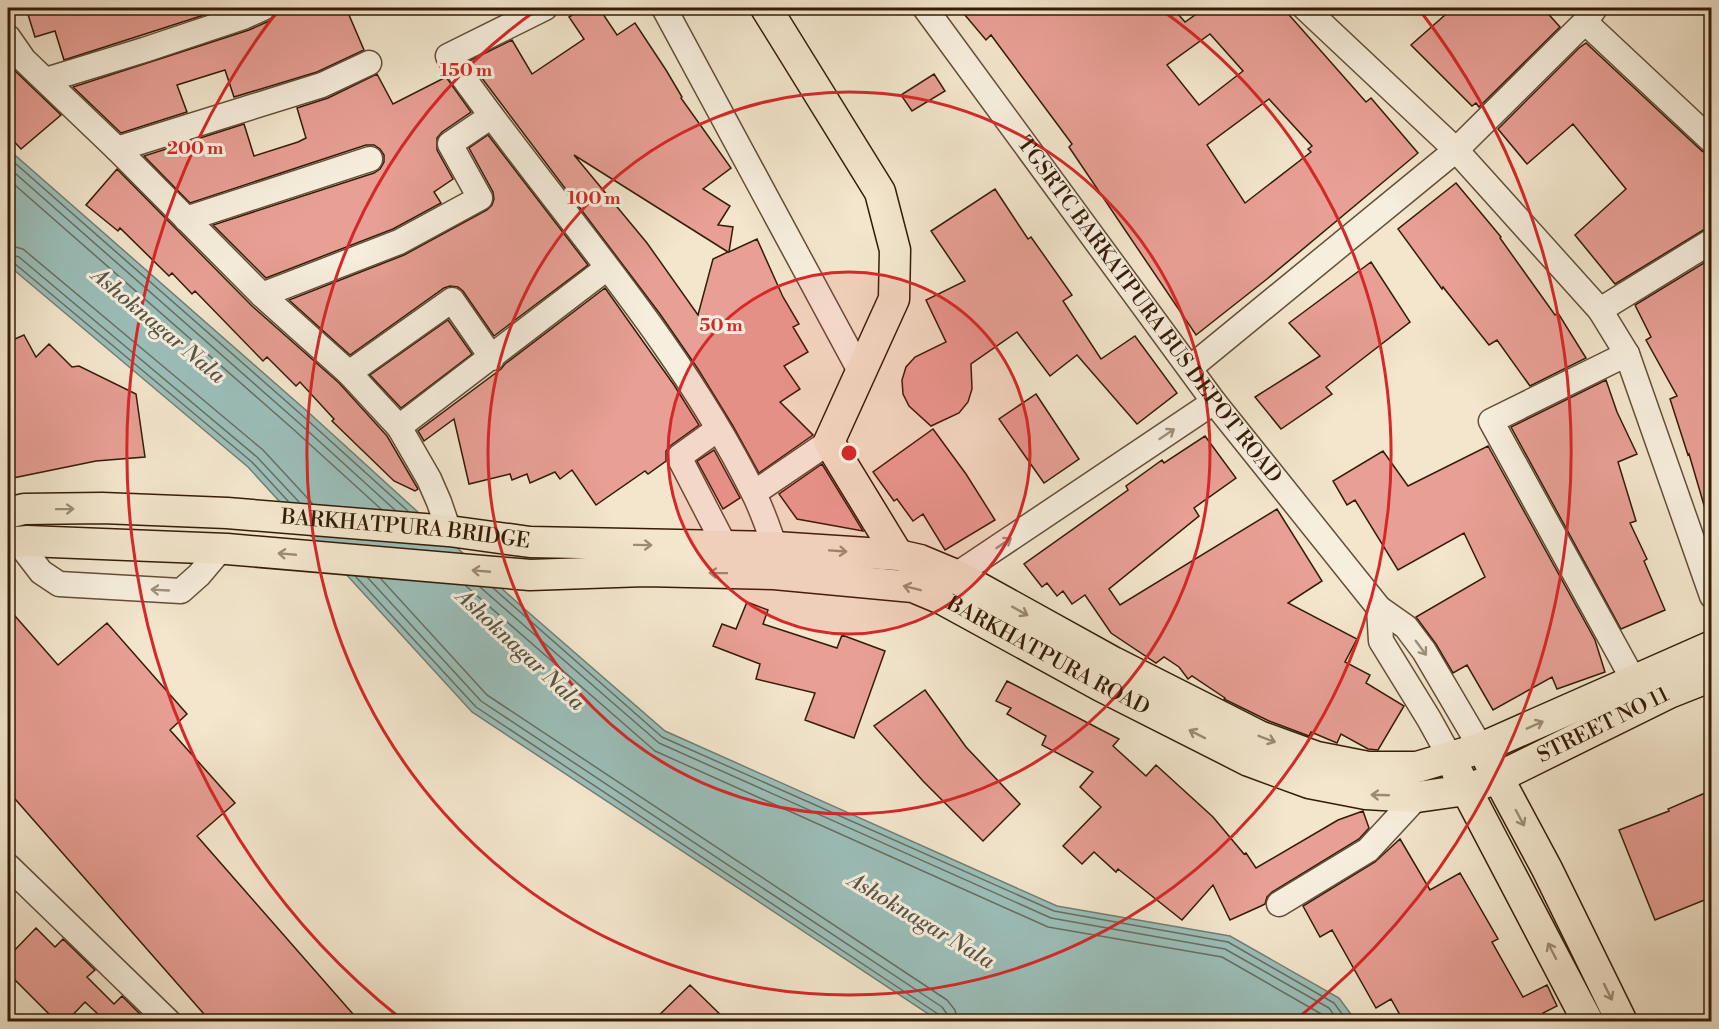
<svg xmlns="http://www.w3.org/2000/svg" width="1719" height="1029" font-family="'Libre Bodoni',serif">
<rect width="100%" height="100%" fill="#f3e6cd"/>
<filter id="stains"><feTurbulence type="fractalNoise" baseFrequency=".00333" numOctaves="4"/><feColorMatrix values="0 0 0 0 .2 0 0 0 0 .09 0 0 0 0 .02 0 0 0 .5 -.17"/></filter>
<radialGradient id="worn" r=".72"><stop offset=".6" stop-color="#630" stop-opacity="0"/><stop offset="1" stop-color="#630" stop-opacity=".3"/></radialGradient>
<path fill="#9bbfba" stroke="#727e72" stroke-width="1.5" d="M8,149L308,412L520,605L665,731L1057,906L1230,936L1339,998L1356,1021H939L472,712L248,467L8,265Z"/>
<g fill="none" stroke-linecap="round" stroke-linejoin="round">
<path stroke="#686e60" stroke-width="1.5" d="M8,157L304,417L408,511
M8,167L299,423L395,510
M8,179L293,429L381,509
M8,245L23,249L263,450L312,503
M8,254L19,257L257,457L299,502
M8,261L14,263L252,462L288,501
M356,577L476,707L938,1014L941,1022
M368,578L481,701L942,1007L947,1014L949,1022
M381,579L487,695L947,1000L955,1010L958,1022
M466,586L655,751L1048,927L1222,957L1323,1015L1328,1022
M480,587L659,743L1051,918L1225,949L1329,1008L1339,1022
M493,588L662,737L1054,911L1228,942L1334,1003L1348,1022"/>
</g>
<path fill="#e89f95" stroke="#341c07" stroke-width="1.5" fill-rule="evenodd" d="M26,8H226L64,60L55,31L35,37Z
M277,8H346L364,50L317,72L234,97L225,70L177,85L187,112L121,133L73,87L249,30L269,21L275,16Z
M583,8H599L617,35L635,23L666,70L682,97L681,98L731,168L703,189L730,206L718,225L733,227L729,252L757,239L783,297L799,324L793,327L808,352L784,366L800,389L780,402L813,435L759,473L733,426L698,369L660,314L469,61L512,40L532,74L584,39L569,17ZM574,155L728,252L713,259L698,315L647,243Z
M959,8H1173L1185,22L1205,8H1283L1366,102L1371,98L1418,153L1267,279L1196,335L1069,147L1072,144L991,35L986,40ZM1210,34L1243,71L1199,105L1167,65ZM1269,99L1312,146L1308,149L1311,152L1245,203L1207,145Z
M1453,8H1543L1560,27L1479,107L1476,103L1472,106L1411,45Z
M1586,43L1702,151L1712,155V227L1705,229L1615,284L1575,235L1626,189L1573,124L1527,164L1498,129L1579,48Z
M13,69L61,115L21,149L8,135V72Z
M377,74L393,104L446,77L471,112L442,132L437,138V150L453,179L434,192L441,203L393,229L266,278L213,225L374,173L380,169L384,162V155L380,149L374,145H366L190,203L144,156L244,124L254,156L298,142L306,138L297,108L328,98Z
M934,74L945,91L912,111L901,95Z
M488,135L588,265L494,336L463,291L458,287L450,286L444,288L350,355L289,300L404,255L487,210L492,205L494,199L493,192L469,148Z
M117,169L252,306L339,383L387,436L418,489L415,491L394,481L332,421L334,419L300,382L296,386L267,357L263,361L195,291L192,294L172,273L169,276L120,228L118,231L86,205Z
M1456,183L1501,237L1500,238L1555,315L1558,313L1586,358L1530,386L1497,340L1489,345L1443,287L1442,289L1398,229Z
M995,189L1028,239L1031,237L1072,295L1063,301L1101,359L1135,336L1177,393L1137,424L1077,355L1050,376L1017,332L971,364L972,389L968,402L959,413L931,426L909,406L903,394L902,380L906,367L915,357L946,342L926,300L965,281L931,231Z
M1712,258V512H1706L1689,454L1688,455L1670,399L1677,396L1646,340L1651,337L1635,305Z
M1371,262L1410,322L1326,387L1332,394L1281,429L1255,397L1320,356L1289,323Z
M605,288L674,385L699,425L670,446L666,451V461L648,474L645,471L596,505L572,470L560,479L555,472L530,483L527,474L512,480L510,474L469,484L454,419L424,441L418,431L501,369L505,364Z
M448,320L472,354L401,408L370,375Z
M24,335L36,357L49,344L72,367L79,366L136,394L145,457L96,461L8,479V342Z
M1606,380L1617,412L1637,454L1618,462L1636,521L1630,523L1647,559L1644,561L1665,610L1621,629L1511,427Z
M1036,394L1079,459L1044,483L999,419Z
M933,429L966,474L995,520L945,550L923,514L913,521L897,499L894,501L873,472Z
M1205,436L1236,478L1194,508L1199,516L1109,589L1120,605L1277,509L1322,581L1288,603L1357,639L1345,662L1370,675L1366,683L1404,706L1378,750L1368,749L1341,734L1337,743L1311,732L1309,736L1269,721L1224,699L1225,698L1192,676L1188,679L1179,667L1164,657L1156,663L1111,633L1085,595L1072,604L1063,591L1057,596L1047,583L1042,587L1024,564L1128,490L1126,486L1162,460L1164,463Z
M1488,446L1595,640L1605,672L1557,689L1552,677L1493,710L1467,665L1453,673L1436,644L1416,617L1485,577L1464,533L1398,570L1355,500L1347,505L1333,481L1383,451L1408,486Z
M714,450L740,498L723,509L697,461Z
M822,464L863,531L797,519L779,494Z
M747,602L768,610L763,624L837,648L842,635L885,651L854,738L805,720L815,693L756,679L760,664L713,646L722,624L736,629Z
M8,608L58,665L107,623L187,714L170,730L235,803L197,836L360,1022H211L8,791Z
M1007,681L1119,739L1113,746L1146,776L1156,765L1213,817L1244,854L1246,853L1256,868L1338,820L1363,811L1369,828L1359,839L1272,892L1267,897L1265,904L1261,906L1230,920L1213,885L1182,920L1118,869L1116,872L1094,852L1082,864L1063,846L1101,807L1080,787L1093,772L1042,745L1046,736L1007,714L1011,708L996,701Z
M925,690L966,747L1020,804L983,841L923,781L874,726Z
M1712,790V897L1655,920L1619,830L1669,811L1668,809Z
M1400,839L1430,890L1460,873L1498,939L1492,942L1523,997L1547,985L1557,1006L1543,1013L1547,1022H1404L1391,999L1376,1008L1332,930L1320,937L1303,906L1375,862Z
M36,928L55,947L63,939L95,970L87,977L114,1004L122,996L148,1022H97L101,1017L85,1002L66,1022H57L8,973V957Z
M690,985L728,1022H652Z"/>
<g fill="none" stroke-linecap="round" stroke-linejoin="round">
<g stroke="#644e38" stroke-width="27">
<g id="minor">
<path d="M545,8L448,56C549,201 674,333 753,492C762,509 768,528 775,547"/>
<path d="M664,8L860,371"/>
<path id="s1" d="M925,8L1214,402L1379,608L1406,627L1424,651L1481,748"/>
<path d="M1305,8L1456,150L1600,310L1627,354L1712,596"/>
<path d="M1585,22L1712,141"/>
<path d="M8,37L24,60L117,149L262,295L349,373L399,427L429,479L439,502L449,531"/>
<path d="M46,80L144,50L243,17L263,8"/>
<path d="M117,149L322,85L369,63"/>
<path d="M186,219L370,159"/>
<path d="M262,295L399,242L480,198L450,144L490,117"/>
<path d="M1600,310L1712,241"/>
<path d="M1627,354L1491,421L1634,681"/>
<path d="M1190,368L1456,150L1585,22L1595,8"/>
<path d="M349,373L452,300L492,358"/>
<path d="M399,427L607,268"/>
<path d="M718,429L679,457L725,546"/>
<path d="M754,493L829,442"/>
<path d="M18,542L41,572L59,584L181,591L199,575L221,549"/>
<path d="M956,575L1214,402"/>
<path d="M1379,608L1381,641L1429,719L1450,757"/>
<path d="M8,866L169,1022"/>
<path d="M1279,904L1368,850L1417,797"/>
</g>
</g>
<g stroke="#341c07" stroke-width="33">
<g id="major">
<path d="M766,8L880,192L895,250L894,299L829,442L898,555"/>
<path id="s2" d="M8,513L24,509L102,508L227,513L449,531L530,542L775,547L898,555L920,560L956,575L1113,662L1259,736L1317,757L1368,767H1417L1481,748L1712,646"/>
<path id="s3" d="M8,543L27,541L227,549L530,575L645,571L774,574L913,587L944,600L1101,686L1249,761L1309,783L1366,794L1417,797L1466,790L1499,777L1669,693L1712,676"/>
<path d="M1489,761L1547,869L1622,1022"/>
<path d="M1457,772L1588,1022"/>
</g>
</g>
<use href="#minor" stroke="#f7efde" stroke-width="24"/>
<use href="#major" stroke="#f3e6cd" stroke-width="30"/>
</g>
<defs><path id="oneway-shaft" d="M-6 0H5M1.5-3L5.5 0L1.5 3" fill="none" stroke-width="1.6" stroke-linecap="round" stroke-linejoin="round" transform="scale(1.5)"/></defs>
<g stroke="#9f907d">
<use href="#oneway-shaft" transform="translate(1167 434) rotate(-34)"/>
<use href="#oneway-shaft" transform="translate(1004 543) rotate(-34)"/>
<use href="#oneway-shaft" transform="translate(160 590) rotate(-177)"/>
<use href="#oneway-shaft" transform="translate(1421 648) rotate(54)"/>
</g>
<g stroke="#9d8b74">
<use href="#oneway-shaft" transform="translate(65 509) rotate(-1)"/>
<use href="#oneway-shaft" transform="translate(643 545) rotate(1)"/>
<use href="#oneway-shaft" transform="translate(838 551) rotate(4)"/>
<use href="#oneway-shaft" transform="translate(287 554) rotate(-175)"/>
<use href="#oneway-shaft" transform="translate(481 571) rotate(-175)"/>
<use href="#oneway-shaft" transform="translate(718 573) rotate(-179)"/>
<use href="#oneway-shaft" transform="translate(912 588) rotate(-166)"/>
<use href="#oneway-shaft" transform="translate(1020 611) rotate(29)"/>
<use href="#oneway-shaft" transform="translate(1535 725) rotate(-24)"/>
<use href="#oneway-shaft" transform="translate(1197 734) rotate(-153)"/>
<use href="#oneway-shaft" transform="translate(1267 739) rotate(21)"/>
<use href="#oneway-shaft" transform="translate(1380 795) rotate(-178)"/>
<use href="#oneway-shaft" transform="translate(1520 818) rotate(62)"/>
<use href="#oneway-shaft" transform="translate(1552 951) rotate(-117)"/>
<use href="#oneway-shaft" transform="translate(1608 992) rotate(64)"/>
</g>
<circle cx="849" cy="453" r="181" fill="#d62828" fill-opacity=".12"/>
<g fill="none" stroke="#d62828" stroke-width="3">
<circle cx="849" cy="453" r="181"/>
<circle cx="849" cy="453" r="361"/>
<path d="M1160 9A542 542 0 1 1 538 9"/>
<path d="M400 1018A722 722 0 0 1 280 8M1418 8A722 722 0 0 1 1298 1018"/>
</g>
<g text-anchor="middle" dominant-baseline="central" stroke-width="6" stroke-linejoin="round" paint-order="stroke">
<g font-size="21" fill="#341c07" stroke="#f7efde">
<text stroke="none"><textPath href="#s1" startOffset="376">TGSRTC BARKATPURA BUS DEPOT ROAD</textPath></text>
<text stroke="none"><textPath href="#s2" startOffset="399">BARKHATPURA BRIDGE</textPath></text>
<text stroke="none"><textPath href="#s3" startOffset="1059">BARKHATPURA ROAD</textPath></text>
<text stroke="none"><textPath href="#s3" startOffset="1660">STREET NO 11</textPath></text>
</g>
<g font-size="22" font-style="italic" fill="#585546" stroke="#f7efde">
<text transform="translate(158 326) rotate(40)">Ashoknagar Nala</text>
<text transform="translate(520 650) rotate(43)">Ashoknagar Nala</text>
<text transform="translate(921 921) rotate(31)">Ashoknagar Nala</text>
</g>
</g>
<circle cx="849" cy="453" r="9" fill="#d62828" stroke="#f7efde" stroke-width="3"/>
<g font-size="18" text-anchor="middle" font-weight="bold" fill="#d62828" stroke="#f7efde" stroke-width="6" stroke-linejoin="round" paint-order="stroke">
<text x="466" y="76">150 m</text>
<text x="195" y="154">200 m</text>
<text x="594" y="204">100 m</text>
<text x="721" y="331">50 m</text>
</g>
<rect width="1719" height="1029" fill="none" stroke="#f3e6cd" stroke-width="30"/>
<rect x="9" y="9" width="1701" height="1011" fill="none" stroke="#341c07" stroke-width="3"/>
<rect x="15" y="15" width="1689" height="999" fill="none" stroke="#341c07" stroke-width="1.5"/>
<rect width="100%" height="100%" filter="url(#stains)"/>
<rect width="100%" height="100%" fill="url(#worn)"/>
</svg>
